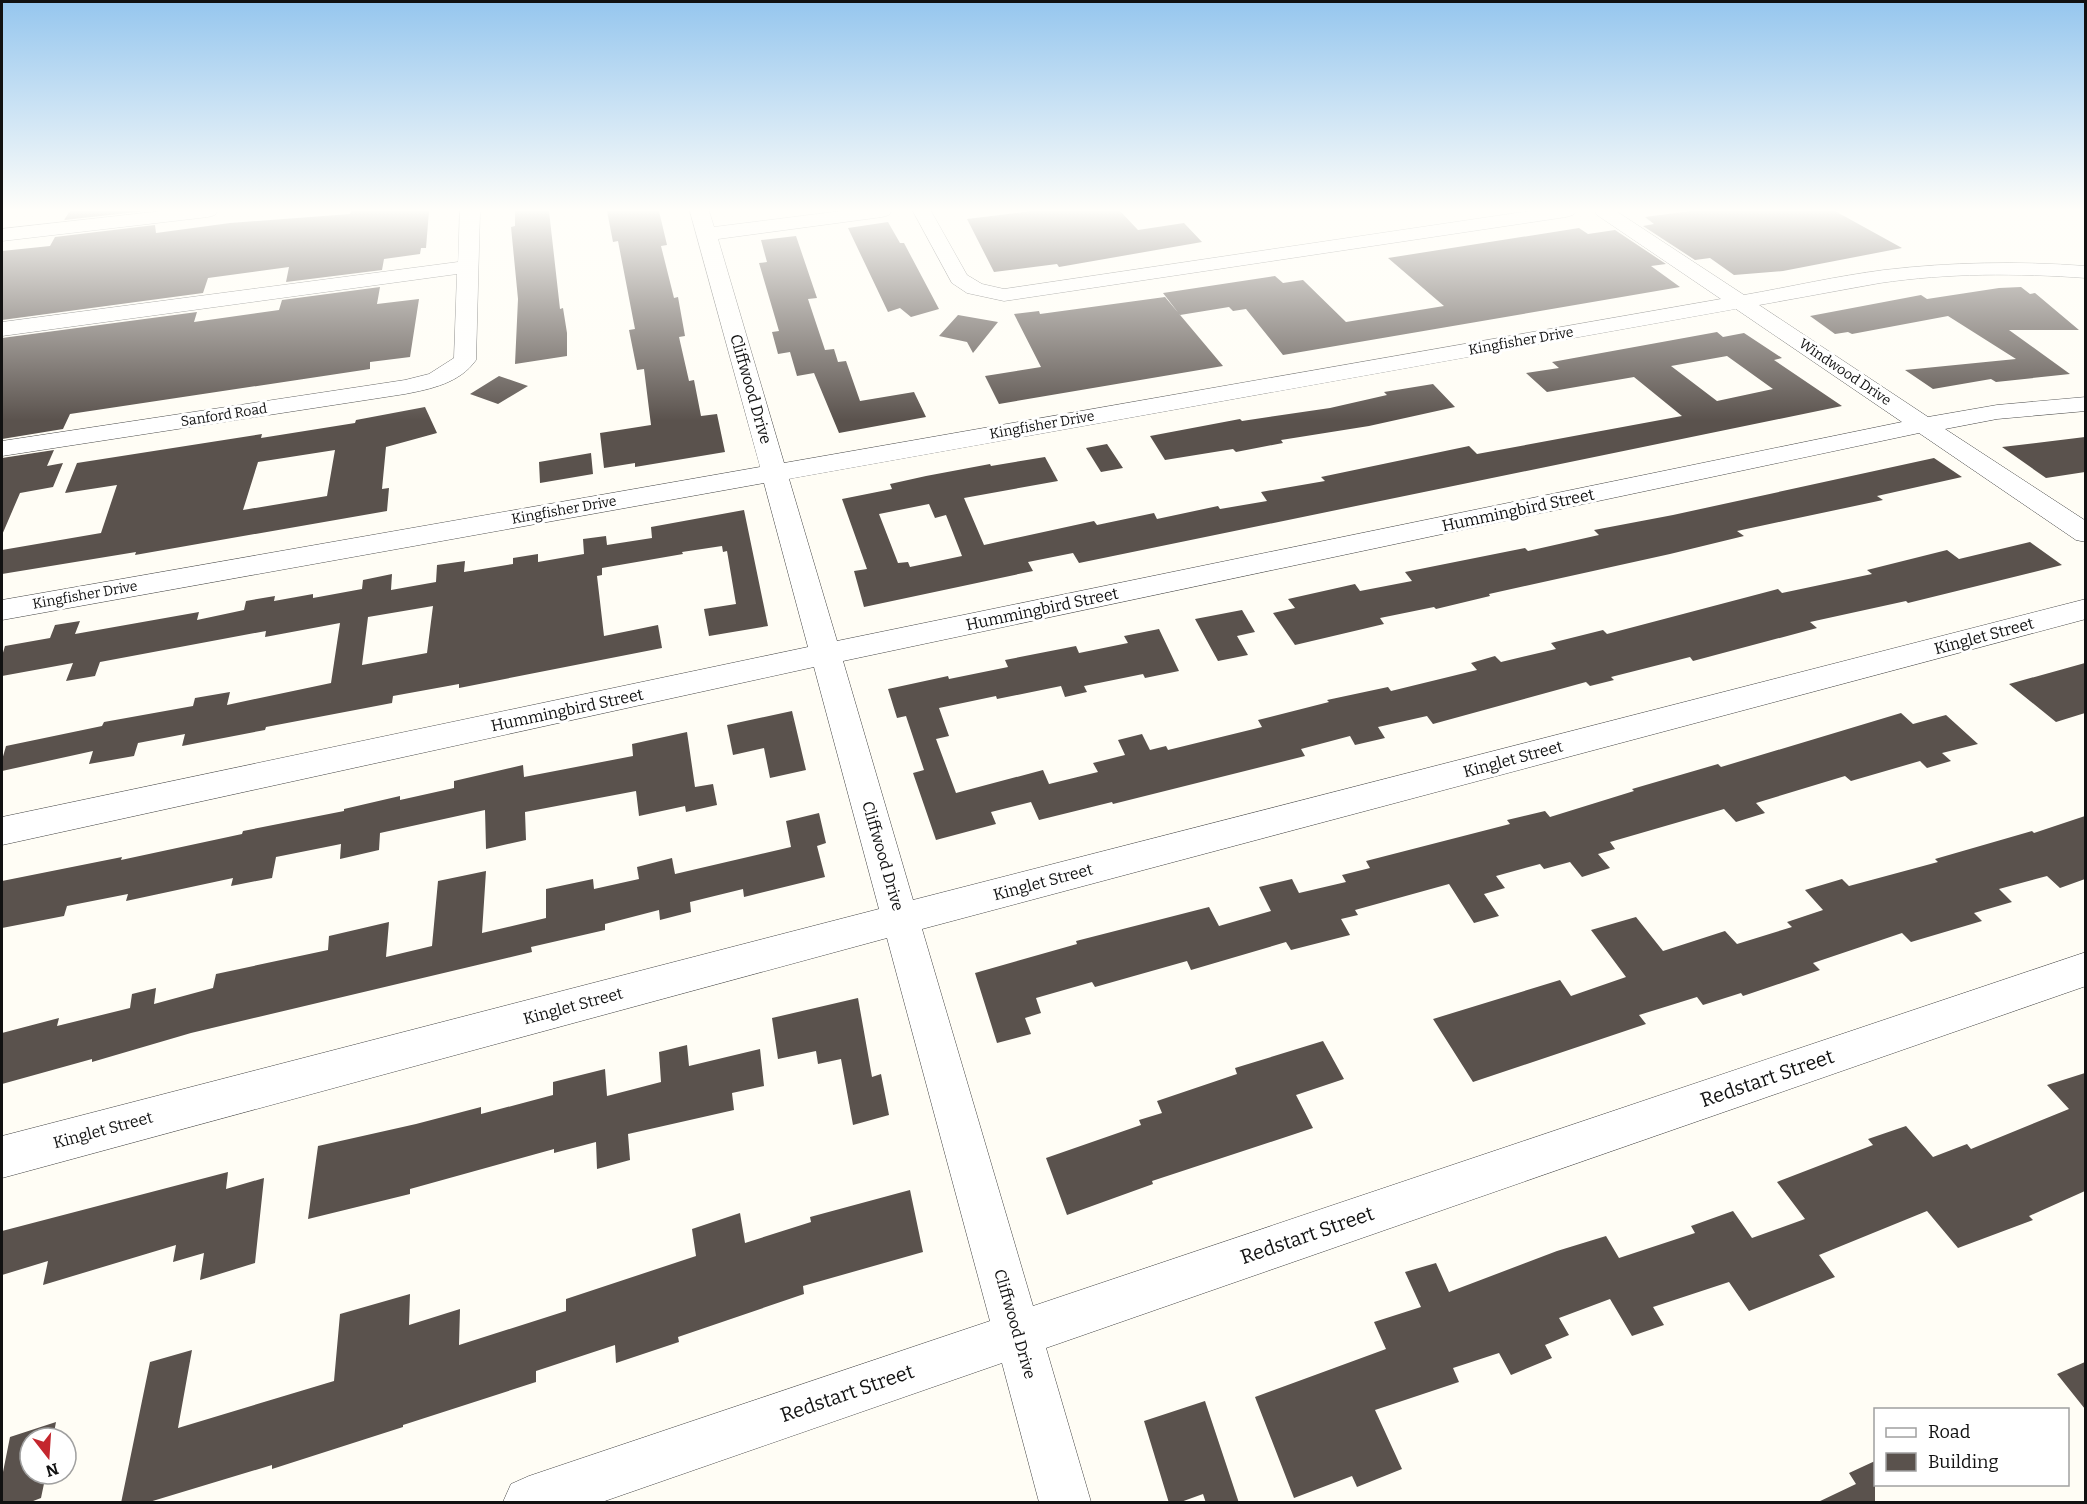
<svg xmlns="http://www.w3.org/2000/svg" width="2087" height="1504" font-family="Bitter,serif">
<rect width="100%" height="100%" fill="#fffdf5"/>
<path fill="#5a524d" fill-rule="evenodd" d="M70,211H146L64,220Z
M351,211H429L426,248H421L420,254L384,259L382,270L286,282L289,267L208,278L203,293L2,320V251L50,246L55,237L155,225L156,233L230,223L350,214Z
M515,211H549L560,309L563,308L567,333V356L515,364L518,299L511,227L515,226Z
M607,211H659L667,245L661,246L674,298L678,297L685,336L679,337L689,381L694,380L701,416L717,414L725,452L635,467V463L604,468L600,433L651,425L644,369L637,370L629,330L635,329L618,241L613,242Z
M1031,211H1120L1138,230L1184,223L1202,242L1059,267L1057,264L994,272L967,219Z
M1691,211H1835L1902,248L1783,271L1734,275L1710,258L1695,260L1643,226L1654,224L1645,217Z
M888,222L900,243H904L939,309L911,317L900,308L888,312L848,228Z
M1579,228L1588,234L1615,230L1666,264L1651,266L1680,287L1283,355L1246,309L1233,311L1229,307L1180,315L1163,293L1275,276L1283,283L1303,280L1346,322L1444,306L1388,258Z
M796,236L817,298L808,299L825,350L834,349L838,362L846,361L860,401L914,392L926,417L839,433L814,373L797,376L790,352L778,354L772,332L779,331L759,263L767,262L761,240Z
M380,287L377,304L419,299L410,357L370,362V369L70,414L63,429L2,439V338L197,312L194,322L279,310L282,300Z
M2021,287L2030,294L2035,293L2079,330H2009L2070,374L1996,382L1991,379L1933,389L1905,370L2016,359L1948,316L1852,334L1848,332L1835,334L1810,316L1921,295L1927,299L1999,288Z
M1165,297L1223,366L999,404L985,376L1041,367L1014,314L1039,311L1040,314Z
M958,315L998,322L973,353L967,342L939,336Z
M1717,332L1723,337L1744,333L1782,358L1774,360L1842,406L1079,563L1073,553L1028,562L1033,571L864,607L854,571L867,569L842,499L892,489L890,484L926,476L990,464L991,466L1045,457L1058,481L964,498L984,545L1094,521L1097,525L1154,513L1157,519L1218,506L1220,509L1267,501L1261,492L1325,481L1321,477L1469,446L1477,454L1682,416L1634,377L1547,392L1526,373L1559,368L1552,362ZM1727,356L1773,389L1717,401L1671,366ZM929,504L935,518L946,515L962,556L910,567L908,562L898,563L879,514Z
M499,376L528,386L498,404L470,394Z
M1433,384L1455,407L1369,426L1281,440L1283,443L1236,452L1233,449L1165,460L1150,436L1240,419L1242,421L1330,408L1387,395L1384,392Z
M425,407L437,433L386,447L382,489L389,488L387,511L135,555L136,552L2,574V550L101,533L117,485L65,493L77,463L262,434L261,438L355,423L356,420ZM335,450L327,496L243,510L258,462Z
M2085,437V472L2046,478L2002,447Z
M1107,444L1123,468L1101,472L1086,448Z
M54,450L47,466L63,463L53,487L20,493L2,535V458Z
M591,453L593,474L540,483L539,462Z
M1934,458L1962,477L1877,496L1883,500L1737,531L1744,536L1670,554L1489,594L1490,596L1436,609L1434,607L1380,618L1384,624L1295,645L1273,613L1295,608L1288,599L1355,584L1360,591L1412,581L1405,572L1525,548L1528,551L1599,535L1594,530L1673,515Z
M744,510L768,626L709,636L704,609L736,604L727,551L723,552L722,546L682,552L683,554L602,568V575L597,576L604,636L658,625L662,648L459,688V684L393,696L392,703L266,727L265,730L182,746L185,734L138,743L134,756L89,764L93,751L2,771V760L6,746L102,726L104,722L193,706L195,698L230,692L227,705L331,683L340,623L265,637L266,631L100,662L95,676L66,681L73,663L2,676V656L5,646L50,638L55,625L80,621L75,634L199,612L197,620L244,610L246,601L275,596L274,601L313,594V598L362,589L363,580L392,574L391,590L436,582L437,565L465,561L464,572L513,564V558L538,554V562L584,554L583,539L606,536L607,545L652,538L651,527ZM433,606L427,653L362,665L368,617Z
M2030,542L2062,565L1908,603L1906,601L1810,622L1817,628L1693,661L1690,657L1611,677L1614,680L1590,686L1586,682L1433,724L1427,716L1378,727L1385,738L1355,745L1350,736L1301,749L1305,756L1113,804L1112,802L1039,820L1031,802L991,812L996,824L936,840L913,773L924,770L906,716L897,718L888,689L948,676L949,679L1008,667L1005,660L1076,646L1079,653L1128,643L1124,636L1159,629L1179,671L1145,678L1143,674L1084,686L1087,692L1065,697L1061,686L997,699L996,696L939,708L949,736L936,739L956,793L1043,770L1049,784L1098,772L1093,763L1125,755L1118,740L1142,734L1150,750L1166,746L1168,750L1262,727L1258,720L1329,702L1327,700L1388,687L1391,691L1477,670L1471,663L1495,656L1501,662L1556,649L1551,643L1603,630L1607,634L1778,589L1782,593L1872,574L1867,570L1947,550L1959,559Z
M1242,610L1255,632L1237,636L1248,655L1218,661L1195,619Z
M2085,663V713L2056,722L2009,684Z
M792,711L806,770L770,778L764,748L733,755L727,725Z
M1901,713L1913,724L1946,715L1978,744L1942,753L1951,761L1927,768L1920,761L1851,781L1845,776L1756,803L1765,813L1736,822L1724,809L1610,842L1615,849L1598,854L1610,868L1582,877L1570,862L1544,869L1540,864L1496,876L1505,888L1484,894L1499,916L1474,923L1449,884L1355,910L1358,915L1341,919L1350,935L1291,950L1286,942L1191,970L1187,961L1095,987L1092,982L1036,998L1041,1013L1025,1018L1031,1034L997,1043L975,973L1077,944L1076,941L1209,907L1219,926L1271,911L1259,887L1292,879L1299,893L1346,882L1342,875L1370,868L1366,861L1510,824L1507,820L1545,811L1550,817L1634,791L1632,789L1718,764L1721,767Z
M687,732L695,787L713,784L717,805L686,812L685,806L639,816L636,791L525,812L526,840L486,849L485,810L380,833L379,850L340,859L341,844L276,857L272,878L231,886L233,878L126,901L128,894L67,906L64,916L2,928V881L122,857L121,860L242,834L243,831L344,811V809L400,796V800L454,788V781L523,765L524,777L633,756L632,744Z
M819,813L826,843L817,846L825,877L744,897L743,889L690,902L691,912L660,920L659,910L605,924V930L531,947L532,952L191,1033L92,1062V1059L2,1084V1033L59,1018L57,1026L130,1008L132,994L156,988L154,1004L213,988L216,974L328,950L329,936L389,922L386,957L432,946L438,881L486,871L482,933L546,918V889L593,879L594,889L639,879L637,867L672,858L675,874L791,847L786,821Z
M2085,816V879L2060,888L2047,876L1999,889L2012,902L1974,913L1982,921L1911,942L1902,933L1813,963L1820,970L1743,996L1741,993L1703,1005L1697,997L1639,1015L1646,1024L1473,1082L1433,1019L1560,980L1571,996L1626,977L1591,930L1636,917L1663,951L1725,931L1737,944L1792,927L1787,922L1823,910L1805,890L1842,879L1849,886L1938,862L1935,859L2032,831L2034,833Z
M858,998L872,1077L881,1074L889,1115L853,1125L841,1059L818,1064L816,1051L778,1059L772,1018Z
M1323,1041L1344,1079L1296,1095L1313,1128L1152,1181L1153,1184L1067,1215L1046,1158L1141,1125L1139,1120L1162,1113L1157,1101L1237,1074L1235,1068Z
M687,1045L689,1066L760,1049L764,1086L732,1093L734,1110L628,1134L630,1160L597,1169L596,1142L554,1153V1149L410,1189V1194L308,1219L318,1146L416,1124L481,1107V1114L553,1095V1082L605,1069L607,1096L661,1082L659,1052Z
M2085,1073V1191L2029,1216L2033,1220L1958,1248L1927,1211L1819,1255L1835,1277L1749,1311L1729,1282L1653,1307L1664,1325L1632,1336L1610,1299L1559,1318L1569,1335L1545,1345L1552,1358L1511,1375L1499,1353L1453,1368L1459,1382L1375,1410L1402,1469L1357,1487L1352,1476L1294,1498L1255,1397L1386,1349L1374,1322L1421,1307L1405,1272L1436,1263L1449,1292L1557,1251L1606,1236L1619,1258L1695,1233L1691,1226L1733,1211L1752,1238L1805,1219L1777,1182L1873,1145L1868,1139L1906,1126L1933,1157L1967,1144L1971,1149L2069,1109L2047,1085Z
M228,1172L226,1189L264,1178L255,1263L200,1280L204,1253L173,1262L176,1245L43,1285L48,1261L2,1275V1231Z
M910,1190L923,1252L803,1286L804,1294L678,1337L679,1342L616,1363L615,1345L536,1371V1382L403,1425V1427L272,1469V1465L146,1503H121L150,1362L192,1350L178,1428L334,1381L340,1314L410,1294L409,1325L460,1309L459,1345L566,1311V1299L696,1256L692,1229L740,1213L745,1243L811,1222L810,1217Z
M2085,1362V1409L2057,1374Z
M1205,1401L1239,1503H1206L1203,1494L1178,1503H1169L1144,1421Z
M56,1422L53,1438H30V1474H46L41,1498L28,1503H2V1477L10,1437Z
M1875,1461V1503H1816L1856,1484L1849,1473Z"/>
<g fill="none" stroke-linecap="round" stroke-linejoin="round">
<g stroke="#444" stroke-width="1">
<path id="minor" d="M162,211H218L215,215L208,217L2,241V229Z
M460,211H480L476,360C460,383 431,389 405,394L2,456V441L405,380L429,374L454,358L457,274L2,336V322L458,262Z
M690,211H709L714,227L841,211H892L889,215L882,217L718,239L784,463L1721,299L1597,215L1595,211H1616L1744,295C1790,287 1837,276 1884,270C1951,262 2018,261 2086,266V278C2017,273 1948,273 1880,283C1840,290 1799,298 1759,305L1928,417L1997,405L2086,397V411L1997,419L1945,429L2086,521V542L2076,540L1919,433L843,661L913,900L2086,599V619L922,929L1033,1306L2086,952V986L1046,1348L1091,1502H1039L1002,1363L602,1502H503L511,1484L529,1476L990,1321L887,938L2,1178V1136L879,909L814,667L2,845V817L808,647L764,483L2,620V600L760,467ZM1736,309L1902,422L837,641L789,479Z
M913,211H931L967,275L982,284L1004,289L1530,211H1576L1573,215L1566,217L1004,301L967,293L952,283Z"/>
</g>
<use href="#minor" fill="#fff" fill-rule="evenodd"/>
</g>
<linearGradient id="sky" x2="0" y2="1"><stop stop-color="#95c6ee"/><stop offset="0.5" stop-color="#fffefa"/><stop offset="1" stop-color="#fffefa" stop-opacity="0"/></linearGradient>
<rect width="2087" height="421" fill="url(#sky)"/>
<g text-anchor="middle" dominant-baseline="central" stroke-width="6" stroke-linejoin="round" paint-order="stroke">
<g font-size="14" fill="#111" stroke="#fff">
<text transform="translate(1521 341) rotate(-10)">Kingfisher Drive</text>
<text transform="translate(1845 372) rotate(34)">Windwood Drive</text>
<text transform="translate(224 415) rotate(-9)">Sanford Road</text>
<text transform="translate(1042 425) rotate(-10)">Kingfisher Drive</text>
<text transform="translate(564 510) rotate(-10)">Kingfisher Drive</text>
<text transform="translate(85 595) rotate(-10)">Kingfisher Drive</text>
</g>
<g font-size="16" fill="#111" stroke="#fff">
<text transform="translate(751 389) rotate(74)">Cliffwood Drive</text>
<text transform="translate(1518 510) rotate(-12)">Hummingbird Street</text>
<text transform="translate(1042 609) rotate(-12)">Hummingbird Street</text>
<text transform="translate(1984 636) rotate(-15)">Kinglet Street</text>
<text transform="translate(567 710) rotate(-12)">Hummingbird Street</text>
<text transform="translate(1513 759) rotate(-15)">Kinglet Street</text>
<text transform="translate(883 856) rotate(74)">Cliffwood Drive</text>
<text transform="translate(1043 882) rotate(-15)">Kinglet Street</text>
<text transform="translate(573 1006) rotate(-15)">Kinglet Street</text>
<text transform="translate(103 1130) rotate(-15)">Kinglet Street</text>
<text transform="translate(1015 1324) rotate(74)">Cliffwood Drive</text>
</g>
<g font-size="20" fill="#111" stroke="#fff">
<text transform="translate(1767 1078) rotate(-19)">Redstart Street</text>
<text transform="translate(1307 1235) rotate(-19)">Redstart Street</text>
<text transform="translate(847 1393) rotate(-19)">Redstart Street</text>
</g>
</g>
<rect width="2087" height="1504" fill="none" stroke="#111111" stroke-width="6"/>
<rect x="1874" y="1408" width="195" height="78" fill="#ffffff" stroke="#a0a0a0" stroke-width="1.5"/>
<rect x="1886" y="1428" width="30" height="9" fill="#ffffff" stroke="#a0a0a0" stroke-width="1.5"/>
<text x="1928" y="1438" font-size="18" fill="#111111">Road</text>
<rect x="1886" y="1453" width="30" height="18" fill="#5a524d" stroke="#a0a0a0" stroke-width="1.5"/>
<text x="1928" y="1468" font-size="18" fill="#111111">Building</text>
<g transform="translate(48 1456) rotate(163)"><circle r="28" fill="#ffffff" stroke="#a0a0a0" stroke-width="1.5"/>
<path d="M0-4.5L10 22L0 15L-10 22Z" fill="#c4262e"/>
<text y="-9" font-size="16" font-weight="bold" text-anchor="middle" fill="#111111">N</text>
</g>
</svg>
